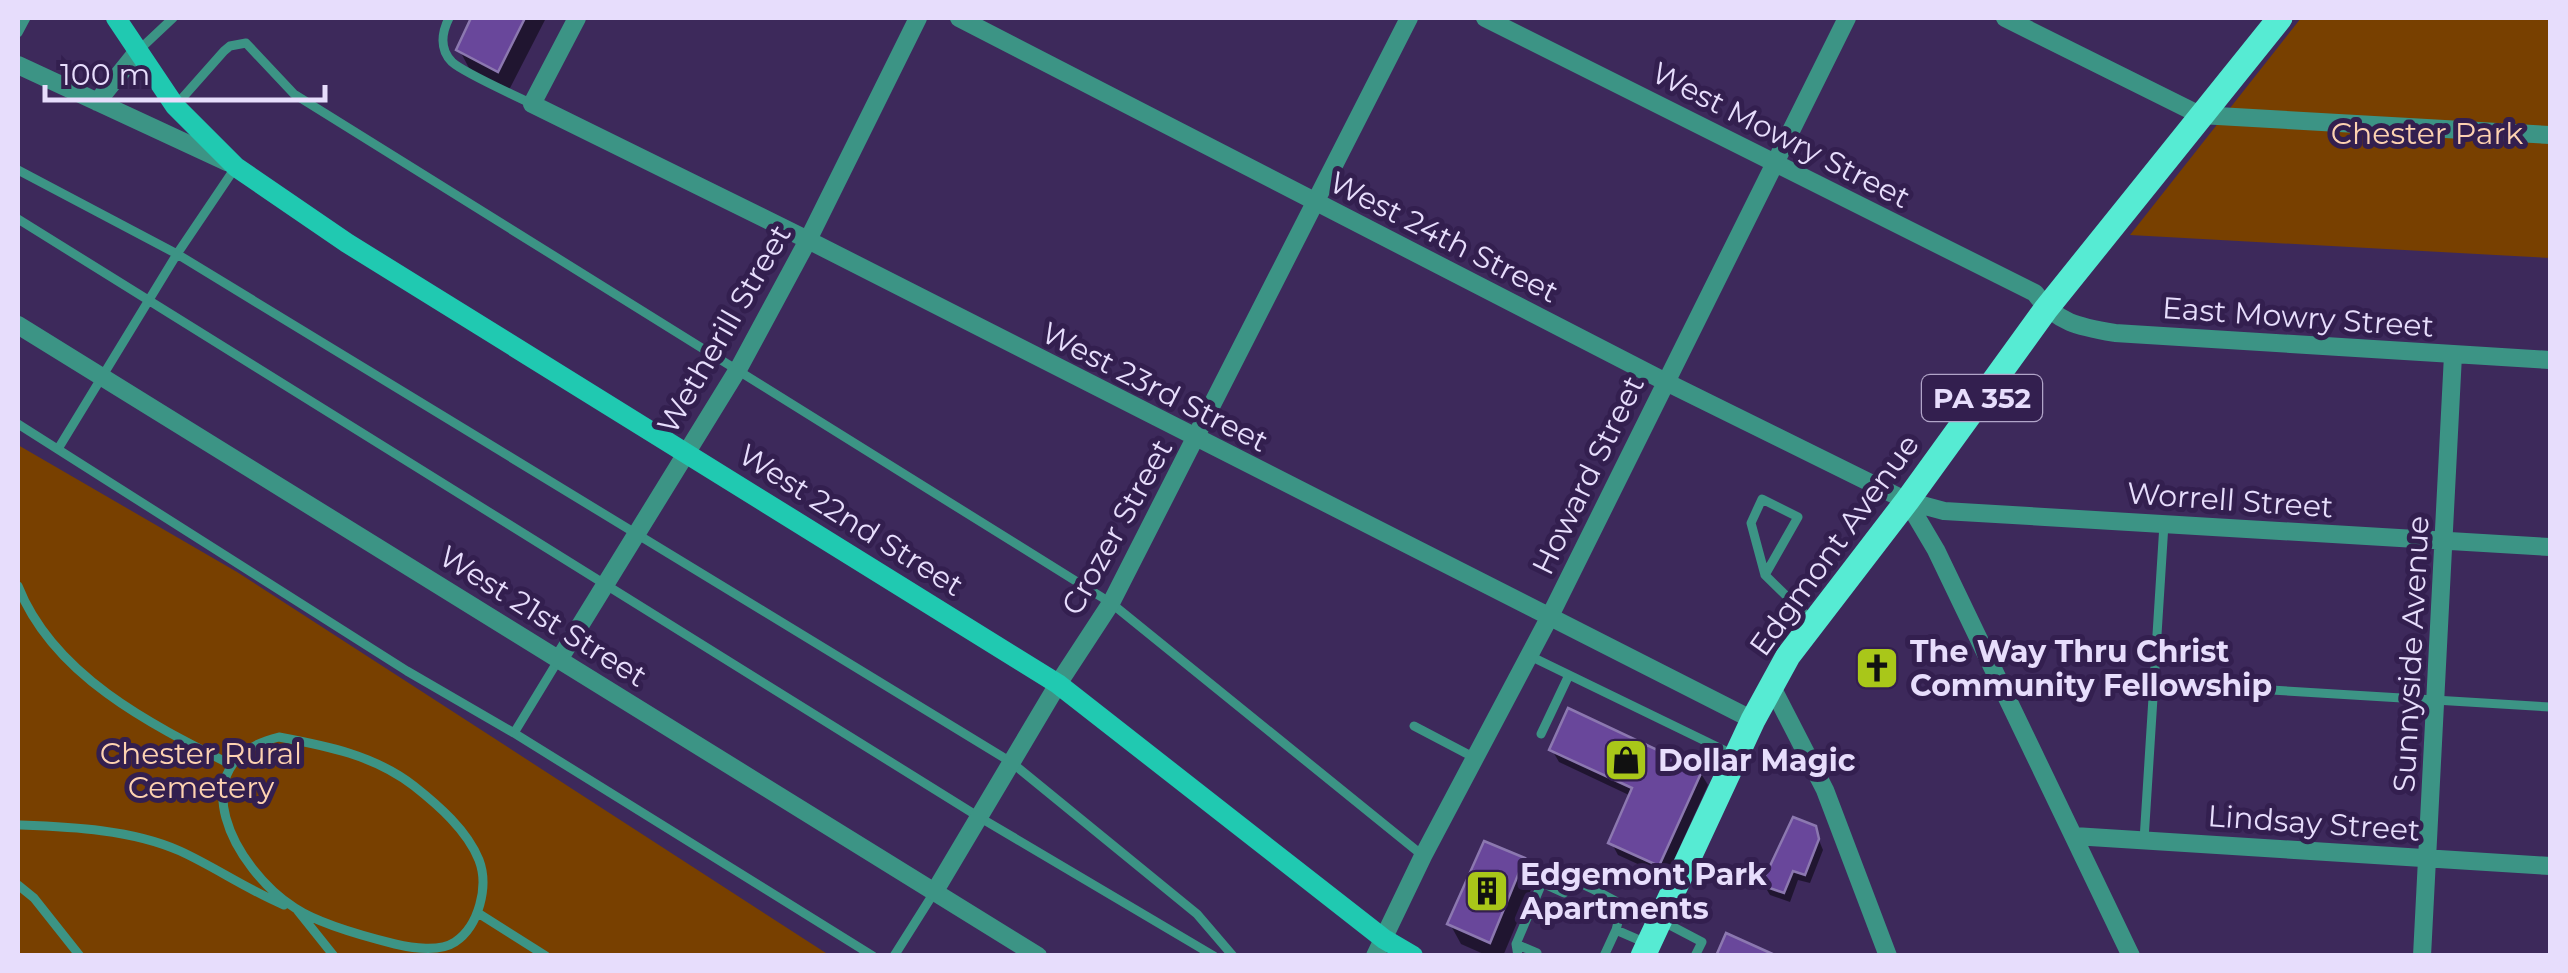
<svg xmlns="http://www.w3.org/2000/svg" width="2568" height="973" font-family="Montserrat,sans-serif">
<rect width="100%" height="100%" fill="#3d295b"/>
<path fill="#784000" d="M2301,18L2550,19V258L2130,235Z
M18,445L237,572L829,955H18Z"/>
<path fill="#0007" d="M474,18H546L509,90L470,70L459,49Z
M1552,750L1700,772L1708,785L1666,877L1618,855L1611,842L1631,796L1559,762Z
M1814,828L1823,850L1810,883L1798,880L1790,902L1770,895L1764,885Z
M1524,860L1535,880L1503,956H1488L1461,944L1450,924Z"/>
<path fill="#69479b" stroke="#8c78b0" stroke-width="2.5" d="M471,18H525L498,72L456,50Z
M1568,708L1702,771L1659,866L1608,843L1632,788L1549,750Z
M1793,817L1816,826L1819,839L1805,875L1793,871L1784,893L1761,885Z
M1484,841L1525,858L1490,943L1447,924Z
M1726,933L1777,956H1716Z"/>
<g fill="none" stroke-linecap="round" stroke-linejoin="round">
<path stroke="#3c9485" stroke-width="9" d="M449,18C442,32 439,49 452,62C464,73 514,95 532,104
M18,33L26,18
M139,50L173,18
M177,104L224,51L230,46L246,43L294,94L1111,603L1422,855
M18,170L177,254L1011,762L1197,914L1233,956
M18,219L979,817L1214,956
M18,424L407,671L514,733L873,956
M58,449L177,254L235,168
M1765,575L1751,523L1762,499L1798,517L1765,575L1811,620
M18,586C53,675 150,724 230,764
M1528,655L1734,755
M2155,683L2550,707
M1414,726L1475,758
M514,733L559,659
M1541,734L1569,675
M279,737C327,746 374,755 414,786C438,805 467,830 479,860C489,886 479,926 455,942C440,952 412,948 395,944C367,937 319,924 295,908C235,870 176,762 279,737Z
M18,825C70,827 131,829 180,851C215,867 248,890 284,905
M2144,840L2164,524
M1542,883C1566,869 1594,891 1618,902L1619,918L1616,930
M18,885L34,898L80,956
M1595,907L1619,918
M298,911L334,956
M478,913L546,956
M1662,921L1702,942L1695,956
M1516,944L1537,953
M894,956L935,891
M1518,956L1516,944L1542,883L1564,893
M1604,956L1616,930L1646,943"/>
<path stroke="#3c9485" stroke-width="18" d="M577,18L532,104L808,240L1753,720
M959,18L1664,381L1907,501L1944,511L2550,547
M1485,18L2035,293C2056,323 2080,327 2115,333L2550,360
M2005,18L2200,115L2550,135
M18,65L227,162
M97,102L138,51
M18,325L1038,956
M1907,501L1936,550L2131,956
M560,658L740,366L808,240L918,18
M1771,685L1825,790L1888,956
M2074,836L2550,866
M935,891L1058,684L1111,603L1409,18
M1375,956L1423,856L1549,618L1847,18
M2422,956L2453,355"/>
<path stroke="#20c9b1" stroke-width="20" d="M116,18L175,106L236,167L347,243L1058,684L1384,939L1413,956"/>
<path stroke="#56ebd3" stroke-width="25" d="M1643,956L1753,720L1788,656L1907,501L2046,309L2280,18"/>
</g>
<defs>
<g id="church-square" transform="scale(2.25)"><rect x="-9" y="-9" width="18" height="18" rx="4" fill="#a9c719" stroke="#331f4f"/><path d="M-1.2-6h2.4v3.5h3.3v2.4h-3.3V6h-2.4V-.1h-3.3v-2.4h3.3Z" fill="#111"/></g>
<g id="shop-square" transform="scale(2.25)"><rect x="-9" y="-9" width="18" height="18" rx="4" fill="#a9c719" stroke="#331f4f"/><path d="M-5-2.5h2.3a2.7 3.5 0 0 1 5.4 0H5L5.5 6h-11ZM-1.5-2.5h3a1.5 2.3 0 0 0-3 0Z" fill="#111"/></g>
<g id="building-square" transform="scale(2.25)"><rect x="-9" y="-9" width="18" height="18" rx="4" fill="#a9c719" stroke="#331f4f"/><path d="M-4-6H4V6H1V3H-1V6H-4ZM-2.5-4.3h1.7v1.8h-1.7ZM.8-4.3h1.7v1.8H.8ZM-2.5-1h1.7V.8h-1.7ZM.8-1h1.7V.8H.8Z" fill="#111"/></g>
</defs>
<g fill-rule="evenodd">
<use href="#church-square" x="1877" y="668"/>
<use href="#shop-square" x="1626" y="760"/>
<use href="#building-square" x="1487" y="891"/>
</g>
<g text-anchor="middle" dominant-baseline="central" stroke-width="10" stroke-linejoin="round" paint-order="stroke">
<rect fill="#331f4f" stroke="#b1a4c8" stroke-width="2.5" x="1922" y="375" width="120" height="46" rx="8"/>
<g font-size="28" font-weight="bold" fill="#e7ddfc">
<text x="1982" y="398">PA 352</text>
</g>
<g font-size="30" fill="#fdd2b1" stroke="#331f4f">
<text x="2427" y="133">Chester Park</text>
<text x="201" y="753">Chester Rural<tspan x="201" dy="34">Cemetery</tspan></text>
</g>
<g font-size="30" fill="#e7ddfc" stroke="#331f4f">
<text transform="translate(1781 135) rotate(27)">West Mowry Street</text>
<text transform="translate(1444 237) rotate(27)">West 24th Street</text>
<text transform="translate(2298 317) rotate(4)">East Mowry Street</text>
<text transform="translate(724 329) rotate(-60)">Wetherill Street</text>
<text transform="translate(1155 387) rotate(27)">West 23rd Street</text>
<text transform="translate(1588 475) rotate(-64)">Howard Street</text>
<text transform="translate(2230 500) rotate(4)">Worrell Street</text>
<text transform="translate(851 520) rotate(32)">West 22nd Street</text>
<text transform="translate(1117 527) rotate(-61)">Crozer Street</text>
<text transform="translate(1834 545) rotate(-54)">Edgmont Avenue</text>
<text transform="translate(543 616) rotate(32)">West 21st Street</text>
<text transform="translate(2411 654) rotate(-87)">Sunnyside Avenue</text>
<text transform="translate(2314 823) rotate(4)">Lindsay Street</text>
</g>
<g font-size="30" font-weight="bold" fill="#e7ddfc" stroke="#331f4f" text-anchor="start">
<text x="1910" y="651">The Way Thru Christ<tspan x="1910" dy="34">Community Fellowship</tspan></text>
<text x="1658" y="760">Dollar Magic</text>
<text x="1520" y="874">Edgemont Park<tspan x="1520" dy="34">Apartments</tspan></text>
</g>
</g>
<rect width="2568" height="973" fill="none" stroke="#e7ddfc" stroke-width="40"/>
<path d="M45 85v15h280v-15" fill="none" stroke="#e7ddfc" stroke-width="5"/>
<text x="60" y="85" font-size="30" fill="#e7ddfc" stroke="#331f4f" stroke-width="8" paint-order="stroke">100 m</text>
</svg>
